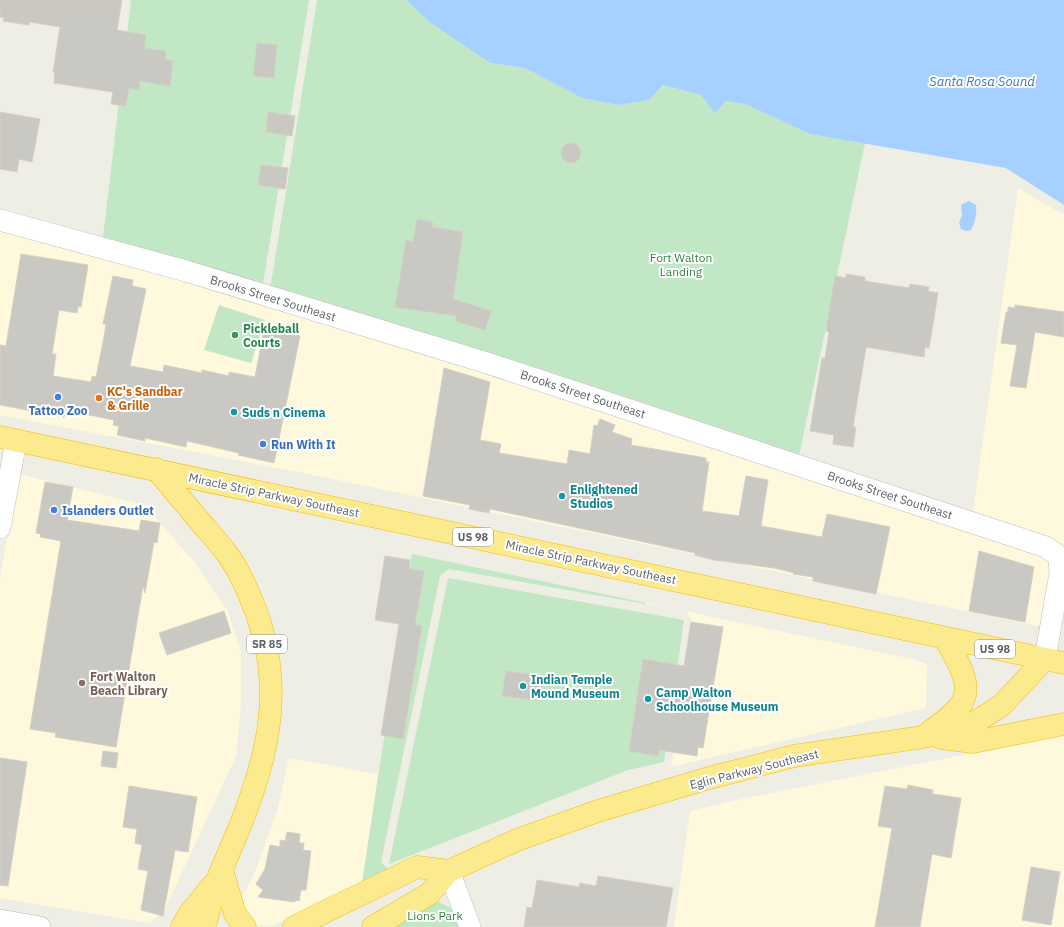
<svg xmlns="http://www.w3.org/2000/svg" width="1064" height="927" font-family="'IBM Plex Sans',sans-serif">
<rect width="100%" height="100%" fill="#efeee5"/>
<path fill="#fef9dc" d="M1018,188L1064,215V548L1049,537L973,512Z
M0,231L68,248L192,284L482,372L1042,556L1050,562L1051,573L1042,627L299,472L0,415Z
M19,474L144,505L196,564L228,612L241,652V701L236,756L165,909L149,923L0,898V577Z
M646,603L912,659L927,664L926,708L669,767L672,763L692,621L686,611L646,604Z
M1064,735V927H674L690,811L742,799Z
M289,758L378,774L362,883L272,926L257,925L246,917L240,900L255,872L277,811Z"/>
<path fill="#c2e7c5" d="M131,0H309L263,284L103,237Z
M317,0H406L428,21L490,63L525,68L582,98L618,105L649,100L663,85L701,95L715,114L726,101L745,104L810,134L865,143L797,465L269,296Z
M219,305L265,320L251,363L204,350Z
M412,554L646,603V604L449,569L440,576L381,862L388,869L362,883Z
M448,578L684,620L664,762L628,770L389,864Z
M437,901L453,909L461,927H390L431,903Z"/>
<path fill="#a6d0ff" d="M406,0H1064V205L1006,168L810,134L745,104L726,101L715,114L701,95L663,85L649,100L618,105L582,98L525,68L490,63L428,21Z
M969,201L976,205C977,212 975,224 971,230L966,231L961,229L959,223L962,215L961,205Z"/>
<path fill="#cac8c3" stroke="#d4d0c4" d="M0,0H122L117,30L146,35L144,48L166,51L165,59L173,61L170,86L140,81L139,90L129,88L126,106L111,104L113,92L54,83L55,73L53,72L60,27L29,22V25L3,21L4,17H0Z
M257,43L277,45L274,78L253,76Z
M0,112L40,119L32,162L19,159L17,172L0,169Z
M268,112L295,116L292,136L266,132Z
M561 153a10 10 0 1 1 20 0a10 10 0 1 1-20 0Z
M261,165L288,168L285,189L258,185Z
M417,219L433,222L432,227L463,232L453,299L491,311L485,330L455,321L457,316L395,307L406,240L413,242Z
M21,254L88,265L81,307L78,306L77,313L59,310L52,354H56L53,376L91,382L92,376L96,377L104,337L106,324H103L113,276L133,280L132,286L146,289L130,366L163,372L164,365L202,373V370L229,376V372L255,377L264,329L300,336L274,463L238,455L239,453L187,441L186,447L145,438V441L117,435L119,426L113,425L114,420L65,410L64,417L0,405V345L6,346Z
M846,274L865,277V281L909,288L910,284L929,287L928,291L938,293L929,348L925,347L924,357L866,347L853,427H856L853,447L833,444L834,435L810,431L822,358H825L829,332L826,331L835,276L846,278Z
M1015,305L1064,312V337L1035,332L1026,388L1010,386L1017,345L1001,343L1006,312H1008V307L1015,308Z
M444,368L490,382L480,440L501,444L499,453L567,464L569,450L590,454L594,425L597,426L600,419L615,425L612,432L632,439L631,445L706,458V462H709L702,511L739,516L746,476L768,480L761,526L822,537L827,514L890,527L876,594L813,581V577L793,574L794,573L774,568L714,560L695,555V553L490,509L489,513L469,509L470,505L423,496Z
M45,482L73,487L67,520L139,531L141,520L160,523L157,543L154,542L145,593L143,586L116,747L55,737L56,733L30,729L61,541L40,537L41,534L36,533Z
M979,551L1034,567L1025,622L969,611Z
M385,556L410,560L409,569L424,571L415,625L422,626L403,739L381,735L399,624L375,620Z
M224,611L231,633L167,655L159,633Z
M691,622L723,627L703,748L698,747L697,756L659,750V756L629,751L643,659L684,666Z
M506,671L543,676L540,701L502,696Z
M103,751L118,753L116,768L101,766Z
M0,758L27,762L8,886L0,885Z
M908,785L933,790L932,794L961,798L951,858L932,854L920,927H875L892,828L878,826L885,786L907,789Z
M129,786L197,797L188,852L175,850L163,916L141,910L148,871L138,869L142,845L135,843L137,829L123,827Z
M287,832L300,834L299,843H304L303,850L311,851L306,890H301L299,901L295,900V902L258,897L263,890L256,884L265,869L270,845L280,847V840L285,841Z
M1031,867L1060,872L1051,925L1022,920Z
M598,876L673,888L666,927H524L527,907L532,908L537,880L579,887L580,883L596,886Z"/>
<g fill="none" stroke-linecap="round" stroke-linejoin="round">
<g stroke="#babcc1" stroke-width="22">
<path id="minor" d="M0,220L186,271L484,362L1046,547L1059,556L1060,573L1045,659
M0,528L16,441
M449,871L470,927
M0,920L40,927"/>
</g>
<g stroke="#f4bd01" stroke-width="23">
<path id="highway" d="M0,437L1064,663
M156,469C172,488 187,506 203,525C216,540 230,555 239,573C281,653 279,722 248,805C239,831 227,855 217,881C211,896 210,912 204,927
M927,734C937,726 950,718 958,708C977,688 956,658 945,639
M941,738L973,742L1064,724
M222,870L235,914L245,927
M182,927L190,913L212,886
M294,927L417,867L449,871
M373,927L429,894L449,871L517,840L598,811L709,778L794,756L923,737L961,729L982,718L1002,705L1045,659"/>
</g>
<use href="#minor" stroke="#fff" stroke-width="21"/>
<use href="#highway" stroke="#fcea8f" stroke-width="22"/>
</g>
<circle fill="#2e9e5b" stroke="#fff" stroke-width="1.5" cx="235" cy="335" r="4"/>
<g fill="#3f7fe0" stroke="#fff" stroke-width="1.5">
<circle cx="58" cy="397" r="4"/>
<circle cx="263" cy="444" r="4"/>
<circle cx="54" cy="510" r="4"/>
</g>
<circle fill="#e8710a" stroke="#fff" stroke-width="1.5" cx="99" cy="398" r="4"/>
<g fill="#0f9aa8" stroke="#fff" stroke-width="1.5">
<circle cx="234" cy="412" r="4"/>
<circle cx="562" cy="496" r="4"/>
<circle cx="523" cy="686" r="4"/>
<circle cx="648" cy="699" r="4"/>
</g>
<circle fill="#8d6e63" stroke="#fff" stroke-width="1.5" cx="82" cy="683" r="4"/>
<g text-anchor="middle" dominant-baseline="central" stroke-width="4" stroke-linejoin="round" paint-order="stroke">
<g fill="#fff" stroke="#8e9094" stroke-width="1">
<rect x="453" y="528" width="40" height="18" rx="3"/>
<rect x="247" y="635" width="40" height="18" rx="3"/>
<rect x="975" y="640" width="40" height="18" rx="3"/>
</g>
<g font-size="11" font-weight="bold" fill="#5d6066">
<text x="473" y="537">US 98</text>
<text x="267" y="644">SR 85</text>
<text x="995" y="649">US 98</text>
</g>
<g font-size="12" fill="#358540" stroke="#fff">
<text x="681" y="257">Fort Walton<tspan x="681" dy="14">Landing</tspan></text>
<text x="435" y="915">Lions Park</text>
</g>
<g font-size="12" fill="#5d6066" stroke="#fff">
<text transform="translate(273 298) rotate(17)">Brooks Street Southeast</text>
<text transform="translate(583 394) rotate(18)">Brooks Street Southeast</text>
<text transform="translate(274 495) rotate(12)">Miracle Strip Parkway Southeast</text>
<text transform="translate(890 495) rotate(18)">Brooks Street Southeast</text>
<text transform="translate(591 562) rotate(12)">Miracle Strip Parkway Southeast</text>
<text transform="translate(754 769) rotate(-14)">Eglin Parkway Southeast</text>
</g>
<g font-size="12" font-weight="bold" fill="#27864d" stroke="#fff" text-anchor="start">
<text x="243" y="328">Pickleball<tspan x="243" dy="14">Courts</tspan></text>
</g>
<g font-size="12" font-weight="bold" fill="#c56008" stroke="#fff" text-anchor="start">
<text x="107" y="391">KC's Sandbar<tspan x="107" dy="14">&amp; Grille</tspan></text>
</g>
<g font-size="12" font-weight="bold" fill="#366cbe" stroke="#fff" text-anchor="start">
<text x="58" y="410" text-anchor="middle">Tattoo Zoo</text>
<text x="271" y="444">Run With It</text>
<text x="62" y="510">Islanders Outlet</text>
</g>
<g font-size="12" font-weight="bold" fill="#0d838f" stroke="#fff" text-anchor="start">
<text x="242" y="412">Suds n Cinema</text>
<text x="570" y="489">Enlightened<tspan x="570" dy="14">Studios</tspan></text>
<text x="531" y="679">Indian Temple<tspan x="531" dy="14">Mound Museum</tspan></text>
<text x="656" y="692">Camp Walton<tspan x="656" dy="14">Schoolhouse Museum</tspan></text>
</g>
<g font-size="12" font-weight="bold" fill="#785e54" stroke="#fff" text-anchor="start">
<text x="90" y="676">Fort Walton<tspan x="90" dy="14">Beach Library</tspan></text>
</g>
<g font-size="13" font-style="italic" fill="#4474ba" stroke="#fff">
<text x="982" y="81">Santa Rosa Sound</text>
</g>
</g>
</svg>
